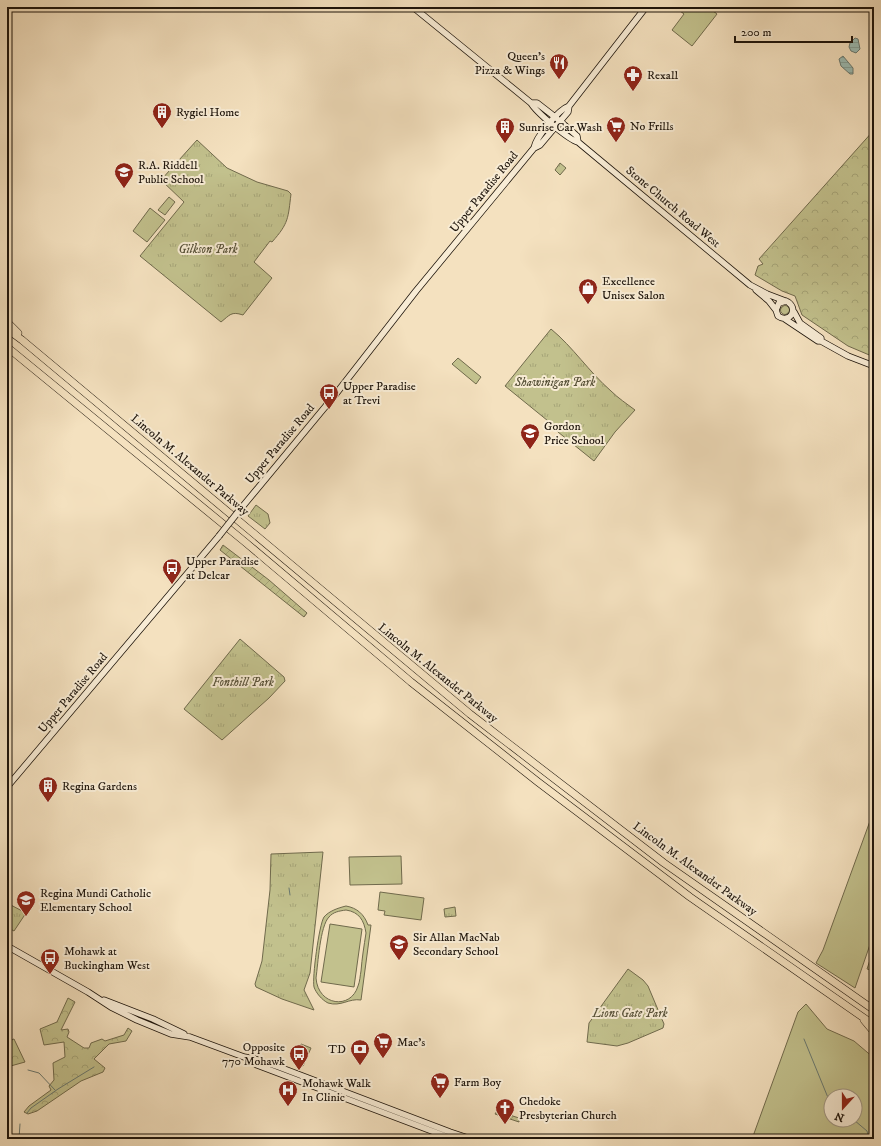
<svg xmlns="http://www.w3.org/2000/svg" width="881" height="1146" font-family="'IM FELL DW Pica',serif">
<defs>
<pattern id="forest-crowns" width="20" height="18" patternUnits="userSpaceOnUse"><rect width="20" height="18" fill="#c2c18d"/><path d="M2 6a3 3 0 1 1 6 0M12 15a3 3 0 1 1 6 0" fill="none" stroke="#a6a578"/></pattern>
<pattern id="park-tufts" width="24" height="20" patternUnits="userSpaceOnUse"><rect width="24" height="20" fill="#c2c18d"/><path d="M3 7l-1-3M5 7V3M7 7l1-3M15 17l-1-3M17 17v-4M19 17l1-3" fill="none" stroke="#a6a578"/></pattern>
<pattern id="garden-furrows" width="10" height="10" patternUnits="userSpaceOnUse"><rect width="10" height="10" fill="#c2c18d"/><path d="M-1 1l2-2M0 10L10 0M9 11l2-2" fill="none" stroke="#a6a578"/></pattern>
<pattern id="water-rules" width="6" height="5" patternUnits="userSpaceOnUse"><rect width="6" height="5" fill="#9cbdb5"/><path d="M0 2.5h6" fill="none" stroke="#86a29a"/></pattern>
</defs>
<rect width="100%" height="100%" fill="#f4e1bf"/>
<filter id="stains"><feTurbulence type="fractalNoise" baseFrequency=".005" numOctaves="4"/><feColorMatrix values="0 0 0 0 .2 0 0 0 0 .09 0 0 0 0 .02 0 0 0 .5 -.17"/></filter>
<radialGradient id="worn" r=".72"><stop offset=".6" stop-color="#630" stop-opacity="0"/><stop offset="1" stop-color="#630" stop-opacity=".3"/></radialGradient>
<path fill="#c2c18d" stroke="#706a4c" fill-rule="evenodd" d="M675,7H708L717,14L692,46L672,30L684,14Z
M169,197L175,202L165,215L158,210Z
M150,208L165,220L147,242L133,231Z
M458,358L481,377L476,384L452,364Z
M874,810V933L855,988L816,963L823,950Z
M401,856L402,884L350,885L349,857Z
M380,892L424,898L421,920L384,915L385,911L378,910Z
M346,906C357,908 364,914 368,925H371L361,1000C349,998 341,1007 328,1003C322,1000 316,993 314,987C312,978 319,925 324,917C329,911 338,908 346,906ZM346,910C359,912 364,920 366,933C364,946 362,958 361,971C360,976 360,981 358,986C351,1010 318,1006 316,978C318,964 320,926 329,917C333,912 339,911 346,910Z
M330,924L362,929L354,987L321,982Z
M806,1004L827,1029L854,1041L874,1058V1139H752L798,1012ZM831,1096H855V1120H831Z
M301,1044L311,1048L303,1066L293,1062Z"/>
<path fill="url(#forest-crowns)" stroke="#706a4c" d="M874,130V357L848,346L802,315L795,296L782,291L755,275L758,266L763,264L759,259Z
M874,948V971L867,969Z
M68,998L75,1002L61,1030L68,1029L69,1032L67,1037L84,1048H89L91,1043L102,1039L105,1041L124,1035L128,1028L132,1031L126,1041L109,1044L94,1059L105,1068L103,1072L81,1081L37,1111L28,1114L24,1112L29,1106L51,1090L49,1086L54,1080L53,1063L65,1057L64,1042L44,1045L40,1029L57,1022Z
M14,1039L25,1062L7,1067V1041Z"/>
<path fill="url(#park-tufts)" stroke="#706a4c" d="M197,140L227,168L257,182L288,191L291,194C288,218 289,223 272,242L270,241L254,262L272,278L243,315C231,311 230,315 221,322L140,256L184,202L161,180Z
M560,163L566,168L560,175L555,170Z
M551,329C573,347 589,372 611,391C618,398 627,404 635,410L615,432L594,461L558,432L553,425L505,386Z
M256,505L268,514L270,523L265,529L248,516Z
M240,639L284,677L285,681L269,698L222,740L184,709Z
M323,852L310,973L304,990L314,1010L282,999L256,987L255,984L262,961L270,890L271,854Z
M7,903L26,913L14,931L7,927Z
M455,907L456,916L445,917L444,909Z
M628,969L643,980L648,986L664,1024L663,1028L628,1043L617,1046L587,1042L589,1023Z"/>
<path fill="url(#garden-furrows)" stroke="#706a4c" d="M780.5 310a4.5 4.5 0 1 1 9 0a4.5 4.5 0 1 1-9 0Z
M223,545L269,580L307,613L304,617L220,550Z
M497,1111L519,1118V1122L495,1114Z"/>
<path fill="url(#water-rules)" stroke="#697971" d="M855,38L858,39L860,49L856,53L851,51L849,47L850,43Z
M843,56L853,68V74H850L841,66L839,59Z"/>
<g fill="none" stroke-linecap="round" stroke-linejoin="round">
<path stroke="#697971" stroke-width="1" d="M289,888L290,895
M804,1039L831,1105
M28,1070L39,1073L55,1090
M27,1113L31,1108L58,1089L94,1067
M854,1120L867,1131L869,1139
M19,1139L20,1124"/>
<g stroke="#1d140b" stroke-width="7">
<path id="secondary" d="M413,7L531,103C536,112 569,140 578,142L750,285L767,294L788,302C799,310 789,324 778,316L776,310L779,303L786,301
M7,9L9,7
M531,103H537L555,117L577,136L578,142
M534,148L540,145L556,126L568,112L569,106
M756,290L769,301L776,310
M794,312L800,323L821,338V341
M785,319L818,341H821L848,356L874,366
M238,512L335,395L416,291L534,148C536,137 558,110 569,106L646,7
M7,787L219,536
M7,946L88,992L111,1007L137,1020L171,1034L190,1037L244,1057L255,1059L279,1067L450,1132L471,1139
M104,1000L153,1019L184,1034
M248,1059L257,1065L453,1139"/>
</g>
<g stroke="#1d140b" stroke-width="8">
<path id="motorway" d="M7,322L18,333
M7,329L22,340L470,714L664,863L874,1010
M7,347L245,542L411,682L538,782L690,897L874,1025
M864,1020L874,1032"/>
</g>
<use href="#secondary" stroke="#f8ecd5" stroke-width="5.5"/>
<use href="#motorway" stroke="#f4e1bf" stroke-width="7"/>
<g stroke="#1d140b" stroke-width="7" stroke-linecap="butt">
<path id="secondary-bridge" d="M219,536L238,512"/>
</g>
<use href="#secondary-bridge" stroke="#f8ecd5" stroke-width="5.5"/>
</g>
<defs>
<g id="restaurant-pin" transform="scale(1)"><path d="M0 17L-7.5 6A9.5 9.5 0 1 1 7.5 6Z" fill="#8f2418" stroke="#f8ecd5"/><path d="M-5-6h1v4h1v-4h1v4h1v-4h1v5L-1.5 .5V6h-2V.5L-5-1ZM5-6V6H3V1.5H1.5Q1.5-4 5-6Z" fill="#fff"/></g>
<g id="pharmacy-pin" transform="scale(1)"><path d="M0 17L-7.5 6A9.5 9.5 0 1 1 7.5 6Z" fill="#8f2418" stroke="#f8ecd5"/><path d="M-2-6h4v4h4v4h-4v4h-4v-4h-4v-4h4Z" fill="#fff"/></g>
<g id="building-pin" transform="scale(1)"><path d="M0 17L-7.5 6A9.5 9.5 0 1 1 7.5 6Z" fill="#8f2418" stroke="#f8ecd5"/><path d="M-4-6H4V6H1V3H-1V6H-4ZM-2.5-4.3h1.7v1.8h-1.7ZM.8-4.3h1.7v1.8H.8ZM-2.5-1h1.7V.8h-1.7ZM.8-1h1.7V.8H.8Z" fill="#fff"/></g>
<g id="supermarket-pin" transform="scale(1)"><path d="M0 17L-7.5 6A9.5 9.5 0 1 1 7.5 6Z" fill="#8f2418" stroke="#f8ecd5"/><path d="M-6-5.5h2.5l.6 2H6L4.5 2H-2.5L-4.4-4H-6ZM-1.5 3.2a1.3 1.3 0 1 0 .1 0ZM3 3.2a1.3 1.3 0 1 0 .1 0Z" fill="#fff"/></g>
<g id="school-pin" transform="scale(1)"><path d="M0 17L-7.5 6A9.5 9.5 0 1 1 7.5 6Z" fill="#8f2418" stroke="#f8ecd5"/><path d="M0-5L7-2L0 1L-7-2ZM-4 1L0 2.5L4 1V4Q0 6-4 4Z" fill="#fff"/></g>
<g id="shop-pin" transform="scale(1)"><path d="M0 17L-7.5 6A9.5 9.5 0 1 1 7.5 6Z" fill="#8f2418" stroke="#f8ecd5"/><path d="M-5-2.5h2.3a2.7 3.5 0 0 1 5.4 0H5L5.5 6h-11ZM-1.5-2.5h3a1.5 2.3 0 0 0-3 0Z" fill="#fff"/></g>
<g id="bus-pin" transform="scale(1)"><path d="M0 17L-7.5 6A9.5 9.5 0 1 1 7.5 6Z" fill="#8f2418" stroke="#f8ecd5"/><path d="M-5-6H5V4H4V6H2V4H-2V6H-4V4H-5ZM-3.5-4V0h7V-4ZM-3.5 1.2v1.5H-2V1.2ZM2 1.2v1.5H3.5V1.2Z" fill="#fff"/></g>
<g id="bank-pin" transform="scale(1)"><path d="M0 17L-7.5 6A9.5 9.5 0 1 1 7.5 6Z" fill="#8f2418" stroke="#f8ecd5"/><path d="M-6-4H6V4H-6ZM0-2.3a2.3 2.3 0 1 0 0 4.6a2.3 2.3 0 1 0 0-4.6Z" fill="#fff"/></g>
<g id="hospital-pin" transform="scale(1)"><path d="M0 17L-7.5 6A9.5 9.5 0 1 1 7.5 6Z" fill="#8f2418" stroke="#f8ecd5"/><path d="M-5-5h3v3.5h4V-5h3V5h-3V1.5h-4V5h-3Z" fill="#fff"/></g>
<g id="church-pin" transform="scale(1)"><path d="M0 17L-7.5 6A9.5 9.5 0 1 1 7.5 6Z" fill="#8f2418" stroke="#f8ecd5"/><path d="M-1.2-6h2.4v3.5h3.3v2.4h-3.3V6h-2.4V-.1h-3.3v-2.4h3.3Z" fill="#fff"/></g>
</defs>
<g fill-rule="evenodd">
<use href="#restaurant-pin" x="559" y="63"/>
<use href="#pharmacy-pin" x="633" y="75"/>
<use href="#building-pin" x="162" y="112"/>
<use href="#supermarket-pin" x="616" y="126"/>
<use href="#building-pin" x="505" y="127"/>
<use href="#school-pin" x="124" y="172"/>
<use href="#shop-pin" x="588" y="288"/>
<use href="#bus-pin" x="329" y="393"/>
<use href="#school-pin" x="530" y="433"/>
<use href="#bus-pin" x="172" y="568"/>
<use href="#building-pin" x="48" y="786"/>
<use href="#school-pin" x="26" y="900"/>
<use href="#school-pin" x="399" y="944"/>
<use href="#bus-pin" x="50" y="958"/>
<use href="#supermarket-pin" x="383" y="1042"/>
<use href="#bank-pin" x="360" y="1049"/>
<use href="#bus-pin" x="299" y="1054"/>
<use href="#supermarket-pin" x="440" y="1082"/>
<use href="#hospital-pin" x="288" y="1090"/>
<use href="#church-pin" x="505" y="1108"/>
</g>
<g text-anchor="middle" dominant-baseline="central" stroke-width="4" stroke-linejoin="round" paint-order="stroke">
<g font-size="12" fill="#1d140b" stroke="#f8ecd5" text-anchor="start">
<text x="545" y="56" text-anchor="end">Queen's<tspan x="545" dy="14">Pizza &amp; Wings</tspan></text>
<text x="647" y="75">Rexall</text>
<text x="176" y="112">Rygiel Home</text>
<text x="630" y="126">No Frills</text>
<text x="519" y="127">Sunrise Car Wash</text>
<text x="138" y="165">R.A. Riddell<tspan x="138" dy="14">Public School</tspan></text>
<text x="602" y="281">Excellence<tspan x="602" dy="14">Unisex Salon</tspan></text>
<text x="343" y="386">Upper Paradise<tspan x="343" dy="14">at Trevi</tspan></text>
<text x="544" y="426">Gordon<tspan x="544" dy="14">Price School</tspan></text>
<text x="186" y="561">Upper Paradise<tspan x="186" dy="14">at Delcar</tspan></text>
<text x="62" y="786">Regina Gardens</text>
<text x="40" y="893">Regina Mundi Catholic<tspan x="40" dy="14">Elementary School</tspan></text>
<text x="413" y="937">Sir Allan MacNab<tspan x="413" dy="14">Secondary School</tspan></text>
<text x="64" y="951">Mohawk at<tspan x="64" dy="14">Buckingham West</tspan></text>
<text x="397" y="1042">Mac's</text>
<text x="285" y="1047" text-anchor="end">Opposite<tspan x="285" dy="14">770 Mohawk</tspan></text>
<text x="346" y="1049" text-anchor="end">TD</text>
<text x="454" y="1082">Farm Boy</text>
<text x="302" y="1083">Mohawk Walk<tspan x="302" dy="14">In Clinic</tspan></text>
<text x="519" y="1101">Chedoke<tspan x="519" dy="14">Presbyterian Church</tspan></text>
</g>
<g font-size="12" fill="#1d140b" stroke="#f8ecd5">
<text transform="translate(484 192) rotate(-51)">Upper Paradise Road</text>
<text transform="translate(673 207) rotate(40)">Stone Church Road West</text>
<text transform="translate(280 444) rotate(-50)">Upper Paradise Road</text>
<text transform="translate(190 465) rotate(40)">Lincoln M. Alexander Parkway</text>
<text transform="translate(438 673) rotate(39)">Lincoln M. Alexander Parkway</text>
<text transform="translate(73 693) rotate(-50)">Upper Paradise Road</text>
<text transform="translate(695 869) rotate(36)">Lincoln M. Alexander Parkway</text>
</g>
<g font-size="12" font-style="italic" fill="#575138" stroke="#f8ecd5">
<text x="208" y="249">Gilkson Park</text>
<text x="555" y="382">Shawinigan Park</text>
<text x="243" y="682">Fonthill Park</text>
<text x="630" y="1013">Lions Gate Park</text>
</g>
</g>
<rect width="881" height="1146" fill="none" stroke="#f4e1bf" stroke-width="24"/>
<rect x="8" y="8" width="865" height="1130" fill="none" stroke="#1d140b" stroke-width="2"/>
<rect x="12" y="12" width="857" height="1122" fill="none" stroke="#1d140b"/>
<g transform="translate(843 1108) rotate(201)"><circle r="19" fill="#f8ecd5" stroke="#a09684"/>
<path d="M0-3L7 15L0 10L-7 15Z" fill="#8f2418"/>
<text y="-6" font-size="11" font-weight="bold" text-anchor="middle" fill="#1d140b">N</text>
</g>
<path d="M735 36v6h117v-6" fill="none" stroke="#1d140b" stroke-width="2"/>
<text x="741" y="36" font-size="12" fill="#1d140b" stroke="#f8ecd5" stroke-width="3" paint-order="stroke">200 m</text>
<rect width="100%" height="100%" filter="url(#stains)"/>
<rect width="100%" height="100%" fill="url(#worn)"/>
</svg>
